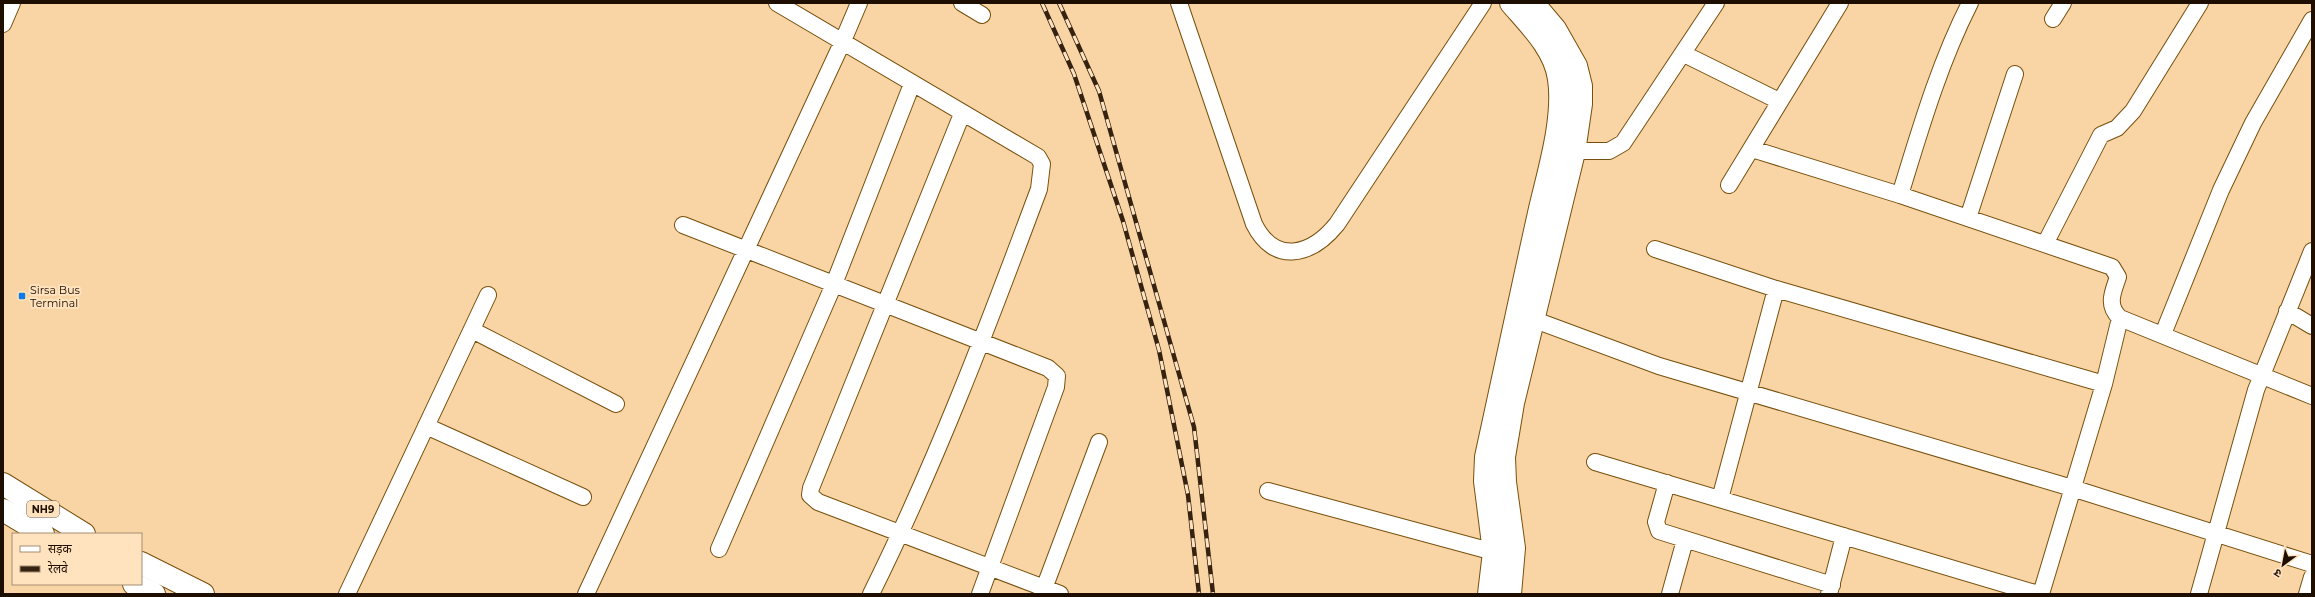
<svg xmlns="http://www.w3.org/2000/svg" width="2315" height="597" font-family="Montserrat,'Noto Sans Devanagari',sans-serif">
<rect width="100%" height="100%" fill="#f9d4a4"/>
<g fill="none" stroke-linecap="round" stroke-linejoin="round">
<g stroke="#78500d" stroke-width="18">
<path id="street" d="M777,3L1038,157L1042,164L1039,189C988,326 936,463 871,594
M962,3L982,15
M1179,3L1254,224C1275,266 1312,255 1337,224L1483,3
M2053,19L2063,3
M3,24L12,3
M1684,54L1779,101
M962,114L811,488L810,495L818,502L1060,594
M1752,149L1900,195L2112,267L2118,277C2113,292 2106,305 2120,318L2312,396
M1564,151H1609L1623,143L1716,3
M1729,185L1840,3
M1900,195C1920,130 1939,64 1970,3
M1968,218L2015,74
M683,225L1048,368L1057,376L1056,387L980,594
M2045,244L2101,135L2117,128L2133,111L2200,3
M1655,249L1776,289L2104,384
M2287,311L2312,326
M1524,316L1659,366L2072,488L2312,564
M472,330L616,404
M2163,334L2221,190L2253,123L2312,20
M426,426L583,497
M1595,462L2038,594
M1667,483L1656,522L1659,531L1832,585
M1268,491L1494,552
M1720,499L1776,289
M719,549L834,284L912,84
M347,594L488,295
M586,594L842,43L859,3
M1042,594L1099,442
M1670,594L1685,540
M1829,594L1844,536
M2041,594L2104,384L2120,318
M2199,594L2256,390L2312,251
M2307,594L2312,577"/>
</g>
<g stroke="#78500d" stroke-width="24">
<path id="secondary" d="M1489,594L1494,552L1485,481L1486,457C1504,375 1521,294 1539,213C1548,173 1565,120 1559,79C1555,49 1530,25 1511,3
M1510,594L1514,548L1505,482L1504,457L1513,403L1574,152L1581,104V86L1576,66L1555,29L1533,3"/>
</g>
<g stroke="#78500d" stroke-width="24">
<path id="primary" d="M3,484L84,534
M3,510L43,534
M141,563L203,594
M134,584L154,594"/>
</g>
<use href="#street" stroke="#fff" stroke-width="16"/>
<use href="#secondary" stroke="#fff" stroke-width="22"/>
<use href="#primary" stroke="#fff" stroke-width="22"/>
<g stroke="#352211" stroke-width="4.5">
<path id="rail" d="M1042,3L1074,74L1123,221L1159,350L1188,495L1199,594
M1059,3L1099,91L1194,427L1213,594"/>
</g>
<use href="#rail" stroke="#ffe3bf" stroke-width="3" stroke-dasharray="9" stroke-linecap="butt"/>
</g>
<rect fill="#0d7be2" stroke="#ffe3bf" stroke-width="1.5" x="18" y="292" width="8" height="8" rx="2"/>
<g text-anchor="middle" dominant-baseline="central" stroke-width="4" stroke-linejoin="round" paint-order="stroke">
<rect fill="#ffe3bf" stroke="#624e39" stroke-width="1" x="27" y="501" width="32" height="16" rx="3"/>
<g font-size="10" font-weight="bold" fill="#1e0e00">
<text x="43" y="509">NH9</text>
</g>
<g font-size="11" fill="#1e0e00" stroke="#ffe3bf" text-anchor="start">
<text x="30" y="290">Sirsa Bus<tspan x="30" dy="13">Terminal</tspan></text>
</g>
</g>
<rect width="2315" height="597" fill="none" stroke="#1e0e00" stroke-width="8"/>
<rect x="12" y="533" width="130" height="52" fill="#ffe3bf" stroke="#a58e73"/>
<rect x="20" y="546" width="20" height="6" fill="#ffffff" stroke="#a58e73"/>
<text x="48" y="553" font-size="12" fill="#1e0e00">सड़क</text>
<rect x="20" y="566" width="20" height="6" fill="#352211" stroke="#a58e73"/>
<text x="48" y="573" font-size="12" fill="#1e0e00">रेलवे</text>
<g transform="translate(2283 565) rotate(212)" stroke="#ffe3bf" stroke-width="3" paint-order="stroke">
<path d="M0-3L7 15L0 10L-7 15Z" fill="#1e0e00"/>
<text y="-6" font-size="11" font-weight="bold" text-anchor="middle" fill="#1e0e00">उ</text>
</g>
</svg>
